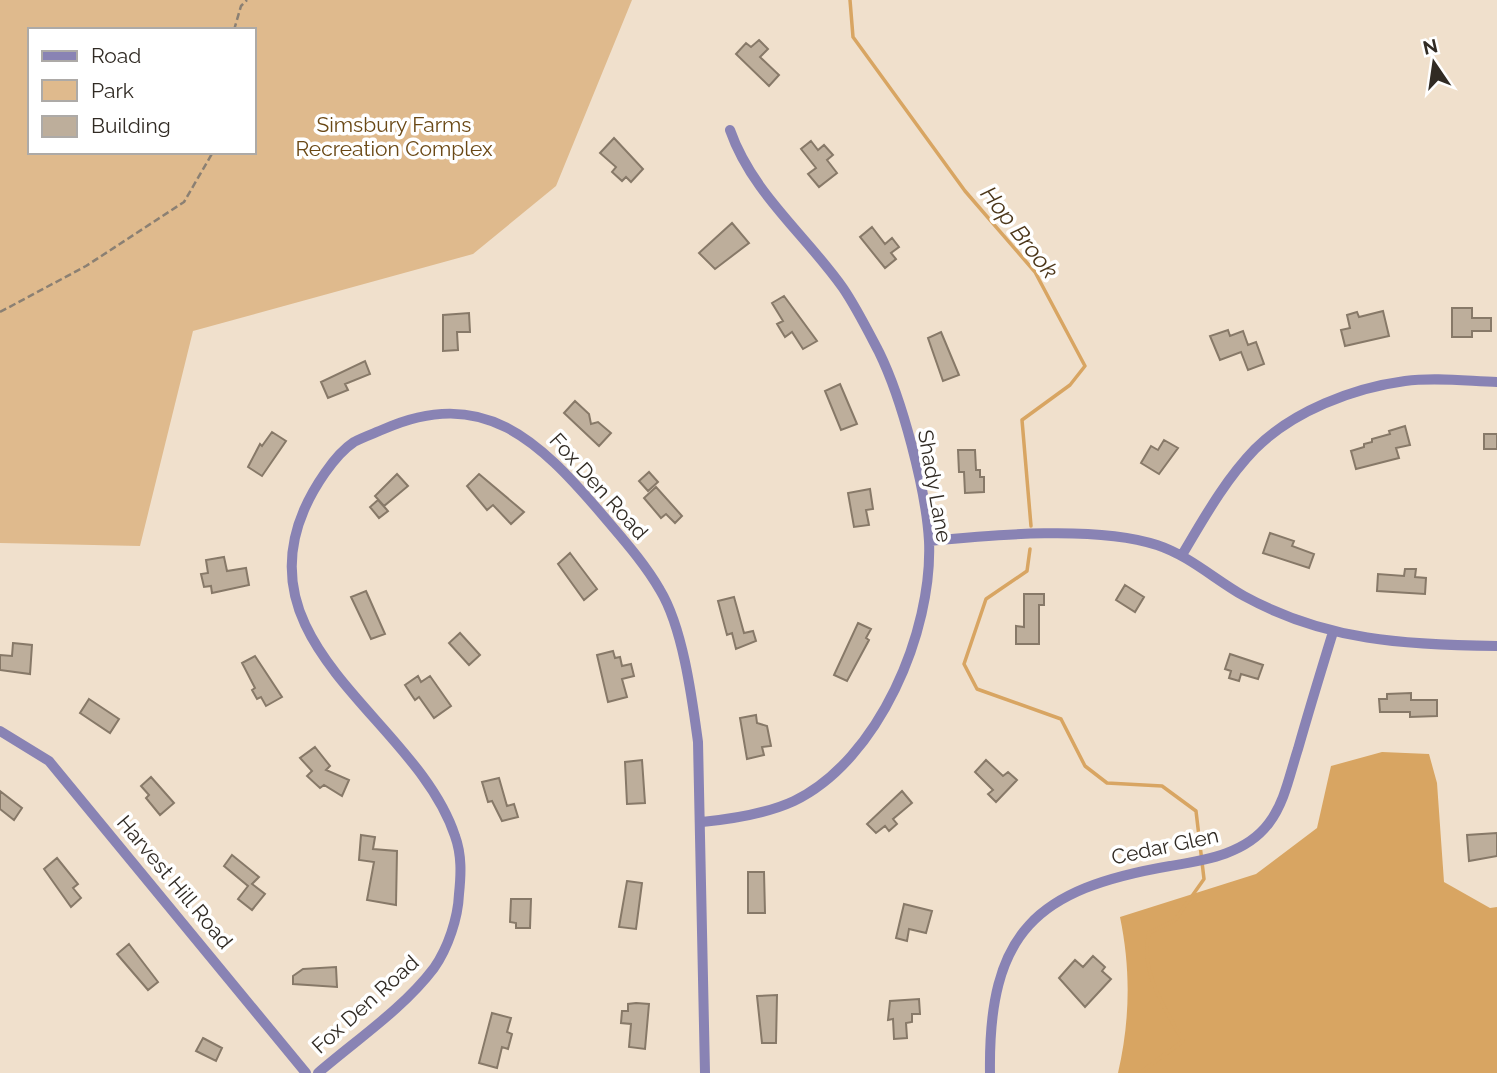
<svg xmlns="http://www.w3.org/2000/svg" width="1497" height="1073" font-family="Raleway,sans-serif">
<rect width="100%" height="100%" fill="#f0e0cc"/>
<path fill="#dfba8d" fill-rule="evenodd" d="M0,0H632L556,186L473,254L193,331L140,546L0,543ZM30,30H254V152H30Z"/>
<path fill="#d8a562" d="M1382,752L1429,754L1437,783L1444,882L1490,908L1497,907V1073H1118C1130,1021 1131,970 1120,917L1256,874L1317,828L1331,766Z"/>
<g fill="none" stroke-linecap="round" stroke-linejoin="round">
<path stroke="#d8a562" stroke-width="3.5" d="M850,0L853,37L965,191L1035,272L1085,366L1070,385L1022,420L1031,526
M1030,549L1027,571L986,599L964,664L977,689L1061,719L1085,766L1107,783L1162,786L1196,811L1204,879L1175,920L1149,933C1139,970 1165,1009 1183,1041L1140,1073"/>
</g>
<path fill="#bdae9b" stroke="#877968" stroke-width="2" d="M759,40L768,49L760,57L779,75L769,86L736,54L746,43L751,47Z
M614,138L643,169L631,182L626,177L622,181L612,172L616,167L600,153Z
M811,141L818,150L824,145L833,155L827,160L837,173L819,187L808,174L816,168L801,149Z
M732,223L749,243L715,269L699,253Z
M872,227L885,244L892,238L899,247L891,253L896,259L885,268L860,237Z
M784,296L817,341L803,349L792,332L785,337L777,324L783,321L772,303Z
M1452,308H1472V318H1491V331H1472V337H1452Z
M1383,311L1389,336L1345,346L1341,330L1350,328L1347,315L1357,312L1359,317Z
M469,313L470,332H457L458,350L443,351V315Z
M1228,330L1230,336L1243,331L1248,345L1256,342L1264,364L1248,370L1241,352L1220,360L1210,336Z
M941,332L959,375L943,381L928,338Z
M365,361L370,374L345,384L348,390L328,398L321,382Z
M840,384L857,424L841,430L825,391Z
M575,401L589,414L591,424L598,422L611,433L599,446L564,413Z
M1405,426L1410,445L1396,448L1399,458L1356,469L1351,451L1364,447V444L1372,442V439L1390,434L1389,431Z
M272,432L286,441L262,476L248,467L260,444L262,446Z
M1484,434H1497V449H1484Z
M1164,440L1178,448L1159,474L1141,463L1151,446L1158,450Z
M958,450H975L976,470H980V477H984V492L965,493L964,472H959Z
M649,472L658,482L648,491L639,481Z
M397,474L408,486L384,506L375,496Z
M479,474L524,512L511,524L493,505L487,510L467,486Z
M656,487L682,516L675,523L666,514L661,518L644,498Z
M870,489L873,509L866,510L869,525L854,527L848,493Z
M378,500L388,511L379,518L370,507Z
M1270,533L1294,541L1292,546L1314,554L1309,568L1263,553Z
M570,553L597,589L584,600L558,564Z
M224,557L227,571L246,568L249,585L212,593L211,586L204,587L201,574L208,573L206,560Z
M1405,569H1416L1415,577L1426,578L1425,594L1377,591L1378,574L1404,576Z
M1125,585L1144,597L1135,612L1116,600Z
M366,591L385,634L371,639L351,597Z
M1024,594H1044V605H1039V644H1016V626L1024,627Z
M734,597L744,633L753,631L756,641L736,649L732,633L727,635L718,601Z
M858,623L871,629L866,638L869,640L847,681L834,675Z
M460,633L480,655L469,665L449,643Z
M13,643L32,645L30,674L0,670V655L12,656Z
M613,651L615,658L620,657L622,666L631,664L634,676L622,679L627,697L608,702L597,655Z
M1230,654L1263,665L1258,679L1241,674L1239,681L1229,678L1231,671L1225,669Z
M255,656L282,697L266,706L261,697L257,699L252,690L255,688L242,663Z
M418,676L421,682L430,676L451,706L434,718L419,697L415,700L405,685Z
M1411,693V700H1437V716L1410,717V712H1380L1379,699H1387V694Z
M89,699L119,719L110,733L80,713Z
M756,715L757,723L767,726L771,746L762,747L764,755L747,759L740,718Z
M315,747L330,766L326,770L349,780L342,796L324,785L320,788L307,776L312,771L300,758Z
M642,760L645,803L627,804L625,762Z
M986,760L1003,776L1008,772L1017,780L996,802L988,794L993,790L975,772Z
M151,777L174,803L160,815L146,798L149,795L141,786Z
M499,778L507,806L514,804L518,817L502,821L492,801L488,802L482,782Z
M0,791L22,808L14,820L0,809Z
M902,791L912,803L893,819L897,824L889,831L885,826L876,833L867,824Z
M1497,833V856L1469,861L1467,835Z
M361,835L375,837L373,849L397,851L396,905L367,900L374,862L359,860Z
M232,855L259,877L252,884L265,894L252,910L238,899L248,886L224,866Z
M57,858L78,884L73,888L81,898L71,907L44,869Z
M748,872H764L765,913H748Z
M627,881L642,883L636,929L619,927Z
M511,899H531L530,928H516V923L510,922Z
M904,904L932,911L926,933L909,929L907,941L896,938Z
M129,944L158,982L148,990L117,954Z
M1093,956L1105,967L1102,971L1111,979L1085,1007L1059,978L1075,960L1083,967Z
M336,967L337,987L293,984V976L303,969Z
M777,995L776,1043H762L757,996Z
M919,999L920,1014H912V1022L906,1023L907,1038L894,1039L893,1019L888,1020L890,1001Z
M636,1003L649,1004L645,1049L629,1047L631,1024L621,1023L622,1011H628V1004Z
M492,1013L511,1018L507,1032L512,1034L508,1049L502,1047L497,1068L479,1063Z
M203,1038L222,1048L216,1061L196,1051Z"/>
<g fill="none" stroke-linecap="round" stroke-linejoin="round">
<path stroke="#8b8073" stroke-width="2.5" stroke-dasharray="7 3.5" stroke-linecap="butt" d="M234,30L241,6L247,0
M0,312L86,266L184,202L213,152"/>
<path stroke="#8983b4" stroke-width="10" d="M929,541C992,535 1097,525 1157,545C1190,556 1214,579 1244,596C1326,641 1406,645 1497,646
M1182,555C1204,518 1225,480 1255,449C1293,411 1353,388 1405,381C1435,377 1467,381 1497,382
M0,731L49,761L306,1073
M702,822C732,819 766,814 794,801C879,760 933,631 929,541C926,489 902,399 879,352C868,331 856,307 843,288C805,234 752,193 730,130
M318,1073C356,1040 403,1009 434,968C448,948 458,918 459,894C461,875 462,855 455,836C418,722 244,649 304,510C313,489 334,455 354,442C363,437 375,433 384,429C483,385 539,441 600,512C621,537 644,562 660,590C683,628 692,698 698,742L705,1073
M990,1073C988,932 1036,889 1170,866C1206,860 1246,854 1269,823C1285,802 1290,773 1298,749C1309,710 1321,671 1333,632"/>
</g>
<g text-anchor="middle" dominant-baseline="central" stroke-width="7" stroke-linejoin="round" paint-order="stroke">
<g font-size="21" fill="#6a4815" stroke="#fff">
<text x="394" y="124">Simsbury Farms<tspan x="394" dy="24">Recreation Complex</tspan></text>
</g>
<g font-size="21" fill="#312b24" stroke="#fff">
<text transform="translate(599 486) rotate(48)">Fox Den Road</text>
<text transform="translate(935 486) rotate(80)">Shady Lane</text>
<text transform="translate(1165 846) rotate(-12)">Cedar Glen</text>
<text transform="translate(175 882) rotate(50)">Harvest Hill Road</text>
<text transform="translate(365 1004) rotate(-42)">Fox Den Road</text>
</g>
<g font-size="23" font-style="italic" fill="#4c3619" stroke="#fff">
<text transform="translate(1020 232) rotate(52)">Hop Brook</text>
</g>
</g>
<rect x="28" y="28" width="228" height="126" fill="#ffffff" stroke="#adaaa7" stroke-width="2"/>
<rect x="42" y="51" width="35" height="10" fill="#8983b4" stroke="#adaaa7" stroke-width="2"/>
<text x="91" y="63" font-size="21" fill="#312b24">Road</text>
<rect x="42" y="80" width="35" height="21" fill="#dfba8d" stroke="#adaaa7" stroke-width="2"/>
<text x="91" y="98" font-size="21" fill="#312b24">Park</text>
<rect x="42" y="116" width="35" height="21" fill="#bdae9b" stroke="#adaaa7" stroke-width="2"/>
<text x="91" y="133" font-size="21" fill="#312b24">Building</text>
<g transform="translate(1434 63) rotate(347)" stroke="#ffffff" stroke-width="5" paint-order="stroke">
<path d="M0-5L12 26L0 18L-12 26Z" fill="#312b24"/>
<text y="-10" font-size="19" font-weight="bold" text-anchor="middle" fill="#312b24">N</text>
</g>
</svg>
